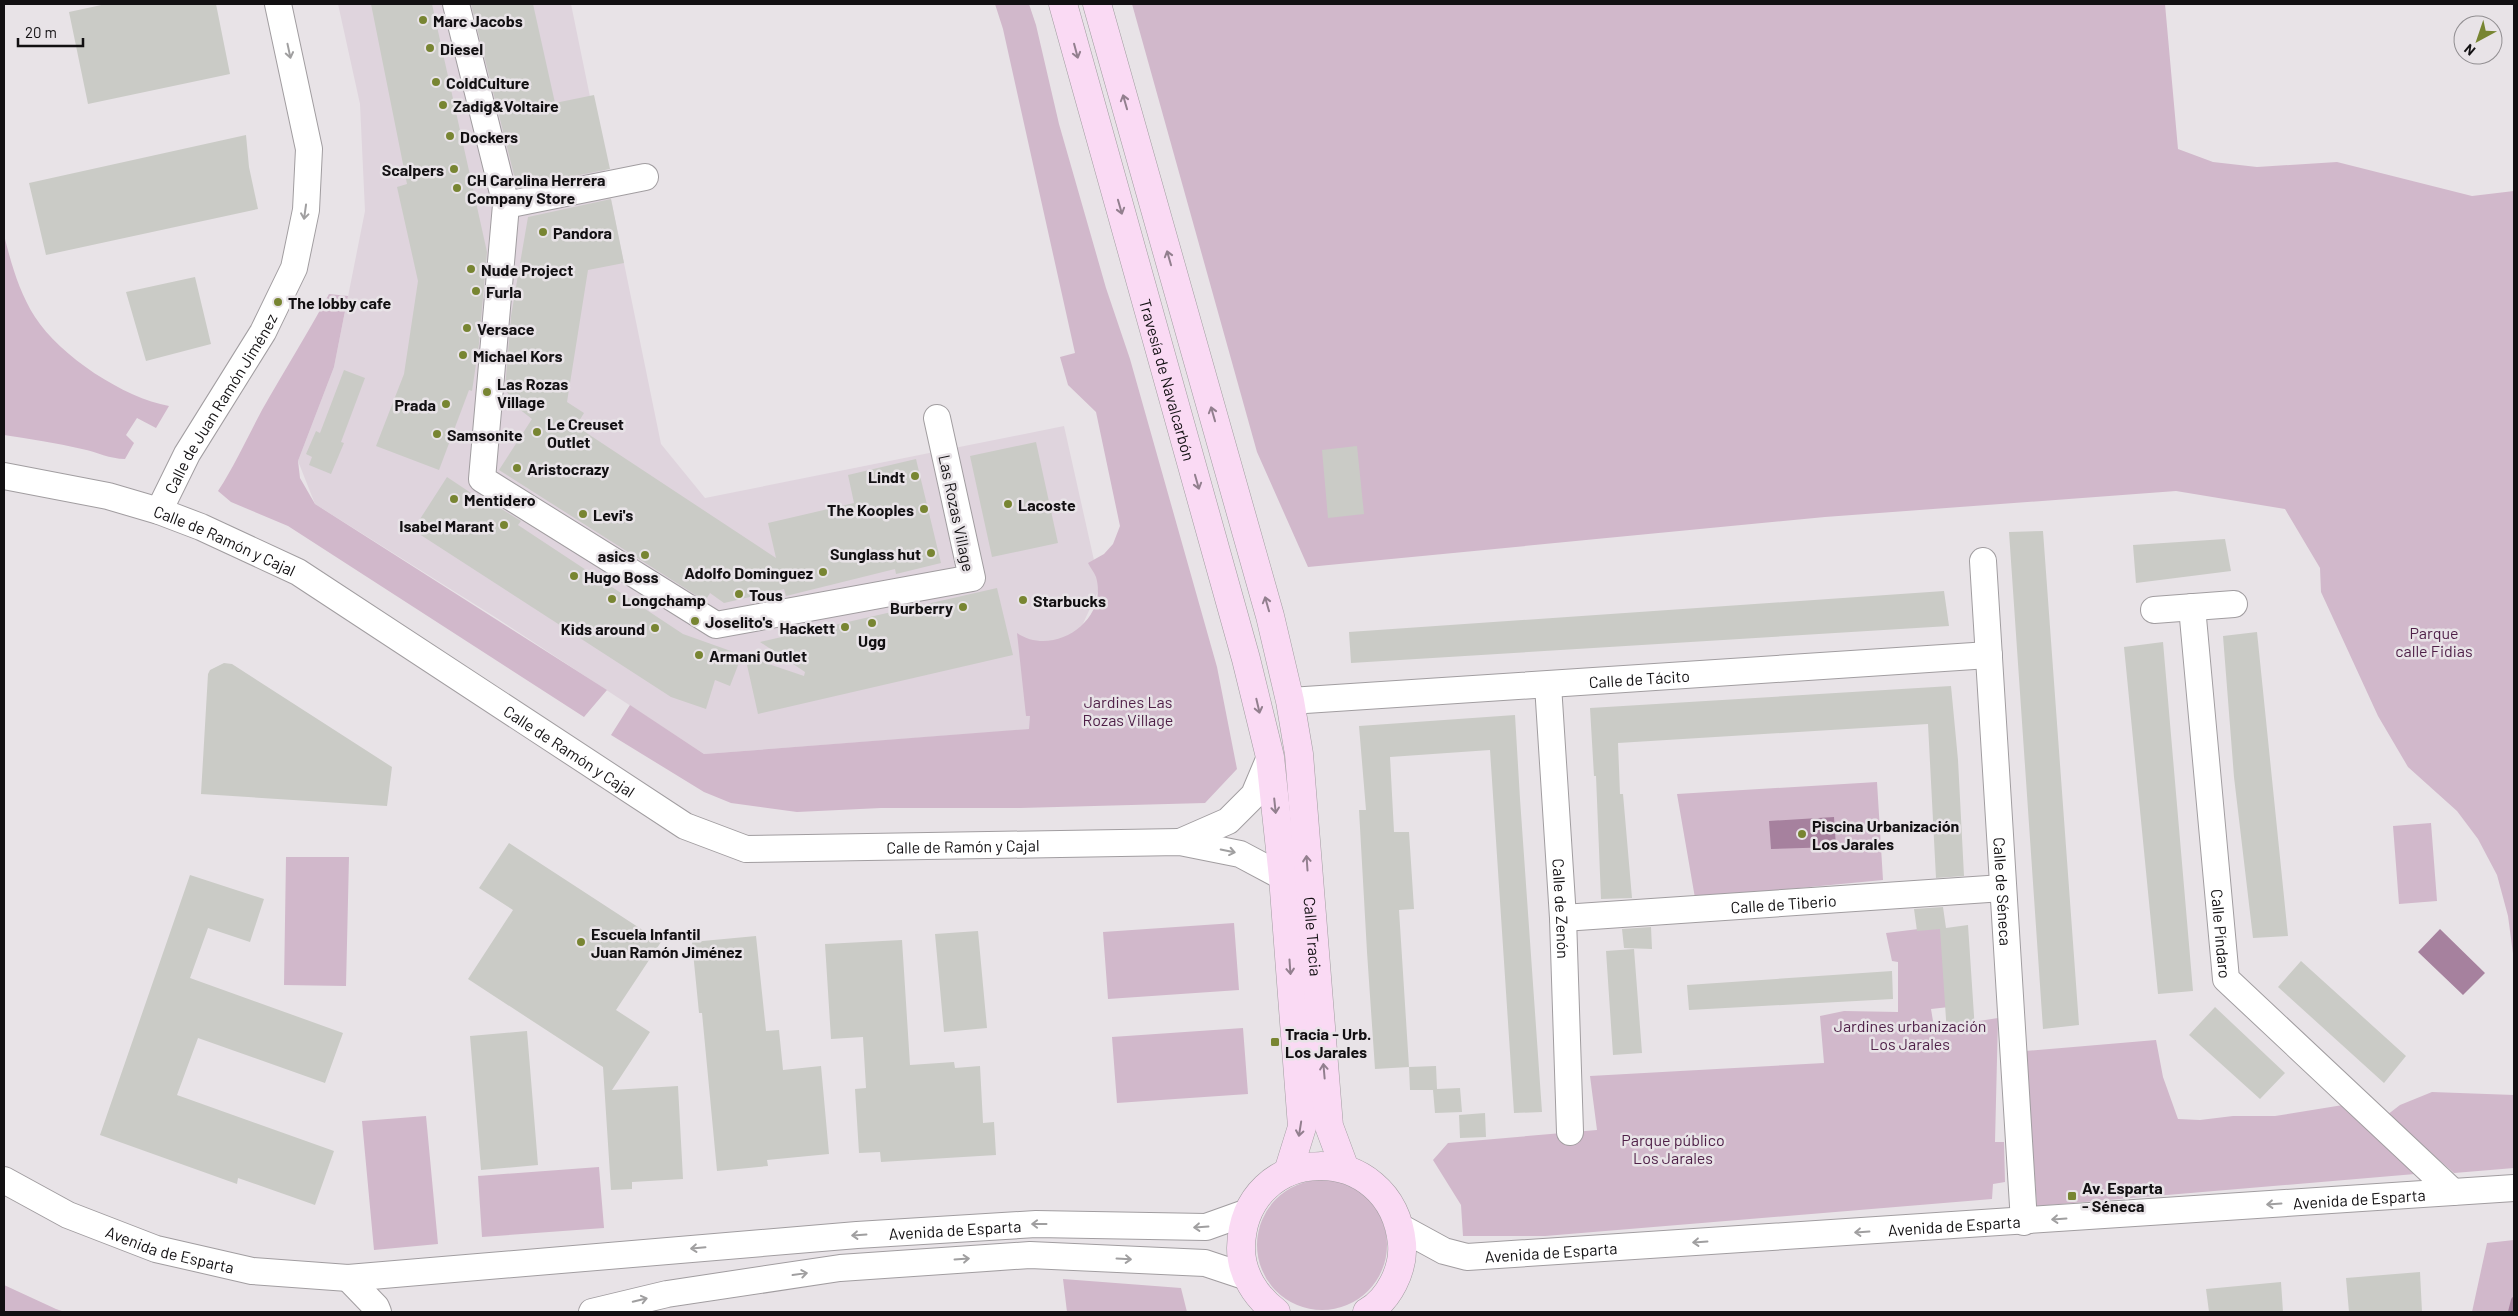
<svg xmlns="http://www.w3.org/2000/svg" width="2518" height="1316" font-family="Barlow,sans-serif">
<rect width="100%" height="100%" fill="#e8e3e7"/>
<path fill="#dfd4dd" d="M338,4H571L661,444L705,498L1064,426L1100,587L1034,729L704,754L495,617L315,504L298,461L334,367L365,211L360,104Z"/>
<path fill="#d1b8cb" d="M995,4H1029L1036,25L1059,124L1106,288L1130,359L1217,667L1237,769L1205,803L1020,808H881L797,812L731,803L704,792L611,735L630,705L704,754L1029,729L1030,716H1026L1017,633C1053,658 1109,621 1096,577C1094,572 1090,567 1088,563L1104,554L1113,544L1120,526L1096,412L1068,385L1060,357L1075,353L1003,29Z
M1132,4H2165L2178,149L2213,162L2257,167L2337,162L2472,196L2514,191V961L2508,916L2497,875L2478,839L2457,811L2408,767L2378,716L2321,592L2320,568L2285,509L2176,491L1825,517L1308,567L1257,452Z
M4,235C11,263 19,292 35,317C60,356 124,398 169,406L156,428L137,418L126,435L134,443L125,459C110,459 97,452 82,449C56,443 30,439 4,435Z
M329,294L348,296L334,367L298,461L300,478L315,504L607,690L584,717L288,526L231,502L218,491C235,465 247,438 262,410C284,371 308,333 329,294Z
M1877,782L1883,880L1695,898L1677,794Z
M2431,823L2437,901L2399,904L2393,826Z
M286,857H349L346,986L284,985Z
M1234,923L1239,990L1108,999L1103,932Z
M1943,926L1949,1007L1931,1009L1935,1033L1979,1029V1021L1998,1018L1995,1142H2004L2005,1182L1993,1184L1992,1199L1545,1236H1463L1461,1205L1433,1160L1448,1143L1597,1130L1590,1076L1824,1063L1820,1016L1844,1011L1898,1012V962L1892,961L1886,933Z
M1243,1028L1248,1094L1117,1103L1112,1037Z
M2156,1040L2163,1077L2178,1119L2200,1120L2233,1116H2275L2343,1105L2416,1171L2415,1174L2037,1206L2025,1051Z
M2432,1092L2514,1095V1168L2454,1173L2387,1115L2400,1105Z
M426,1116L438,1244L374,1250L362,1121Z
M599,1167L604,1228L482,1237L478,1176Z
M1257 1245a65 65 0 1 1 130 0a65 65 0 1 1-130 0Z
M2514,1240V1312H2472L2487,1243Z
M1063,1279L1181,1288L1187,1312H1067Z
M4,1285L56,1309L65,1312H4Z"/>
<path fill="#a6819e" d="M1834,817L1836,847L1771,849L1769,821Z
M2440,929L2485,973L2463,995L2418,952Z"/>
<g fill="none" stroke-linecap="round" stroke-linejoin="round">
<path stroke="#a6819e" stroke-width="6" d="M2511,1312L2514,1300"/>
</g>
<path fill="#cacbc6" d="M106,4H216L230,74L88,104L69,12Z
M371,4H432L487,252L479,344L472,391L469,390L439,470L376,446L404,374L418,281L397,187L407,184Z
M471,4H533L555,103L594,95L610,169L524,186L514,175Z
M246,135L249,167L258,209L46,255L29,183Z
M611,199L624,263L588,270L567,402L584,413L576,426L776,558L768,523L854,503L848,475L916,459L941,563L896,574L895,569L786,596L784,589L724,603L710,593L705,601L499,470L532,419L514,405L505,388L511,316L528,217Z
M195,277L211,344L146,361L126,292Z
M344,370L365,378L341,442L344,443L331,474L309,465L312,457L306,454L316,431L320,433Z
M1036,442L1058,543L992,557L970,456Z
M1357,446L1364,514L1328,518L1322,450Z
M447,477L495,509L497,506L521,521L518,525L683,634L742,655L730,686L715,680L706,709L671,697L413,530Z
M2043,531L2079,1025L2043,1029L2009,532Z
M2225,539L2231,571L2136,583L2133,545Z
M997,588L1013,655L758,714L745,656L804,676L805,672L760,642Z
M1944,591L1949,626L1351,663L1349,632Z
M2257,632L2288,936L2253,938L2234,777L2223,636Z
M2163,642L2193,991L2158,994L2124,647Z
M224,663L232,664L392,767L387,806L201,794L208,674L210,670Z
M1951,686L1958,760L1964,876L1936,878L1928,724L1618,743L1620,794H1623L1632,898L1601,899L1596,776H1594L1590,708Z
M1515,715L1520,799L1542,1112L1514,1113L1490,750L1390,757L1394,832H1409L1414,909L1399,910L1409,1067L1375,1069L1367,952L1359,810H1366L1359,726Z
M509,843L661,942L616,1010L650,1032L612,1090L678,1086L683,1179L632,1182V1189L611,1190L603,1067L468,979L513,910L479,888Z
M190,875L264,899L250,942L208,928L190,978L343,1033L325,1083L198,1038L177,1095L334,1151L315,1205L238,1178L237,1184L100,1135Z
M1943,907L1946,928L1968,925L1975,1031L1947,1034L1940,929L1917,931L1914,909Z
M1651,927L1652,949L1624,948L1622,929Z
M978,931L987,1028L944,1032L935,934Z
M756,936L766,1031L779,1030L783,1070L821,1066L829,1154L767,1160L768,1166L717,1171L702,1013H699L692,942Z
M902,940L910,1065L954,1062L955,1068L980,1066L983,1123L994,1122L996,1155L881,1162L880,1152L859,1153L855,1089L866,1088L863,1037L831,1039L825,944Z
M1634,949L1642,1053L1613,1055L1606,951Z
M2301,961L2406,1056L2384,1083L2278,987Z
M1892,971L1893,999L1689,1010L1687,985Z
M2215,1007L2285,1073L2260,1099L2189,1035Z
M527,1031L538,1165L481,1170L470,1036Z
M1436,1066L1437,1089L1460,1088L1462,1112L1435,1113L1433,1090H1410L1409,1067Z
M1485,1113L1486,1137L1460,1138L1459,1115Z
M2420,1272L2422,1312H2349L2346,1278Z
M2281,1282L2283,1312H2209L2206,1289Z"/>
<g fill="none" stroke-linecap="round" stroke-linejoin="round">
<g stroke="#a19da0" stroke-width="28">
<g id="street">
<path d="M456,4L506,205L482,479L716,625L972,578L937,418"/>
<path d="M506,205L645,177"/>
<path id="s1" d="M4,476L108,496L159,511L201,527L298,572L685,826L746,849L1180,842L1240,854L1283,877"/>
<path id="s2" d="M159,511L187,454L263,332L294,268L306,210L309,149L278,4"/>
<path id="s3" d="M1983,561L2024,1222"/>
<path id="s4" d="M2192,607L2226,979L2453,1192"/>
<path d="M2154,610L2234,604"/>
<path id="s5" d="M1548,685L1563,918L1570,1132"/>
<path id="s6" d="M1290,701L1989,655"/>
<path d="M1180,842L1228,821L1254,795L1270,757"/>
<path id="s7" d="M1563,918L2003,888"/>
<path id="s8" d="M4,1180L68,1215L156,1249L252,1271L348,1278L857,1235L1036,1224L1206,1227L1248,1212"/>
<path id="s9" d="M1400,1227L1444,1251L1467,1257L2514,1188"/>
<path d="M348,1278L376,1307L378,1312"/>
<path d="M592,1312L667,1294L840,1268L1030,1255L1205,1263L1247,1277"/>
</g>
</g>
<g stroke="#a19da0" stroke-width="29">
<g id="secondary">
<path id="s10" d="M1063,4L1246,659L1270,757L1283,877L1302,1127L1288,1172"/>
<path id="s11" d="M1097,4L1270,616L1290,701L1299,754L1329,1126L1345,1169"/>
<path d="M1276,1312C1256,1297 1241,1274 1241,1248C1243,1141 1392,1138 1402,1244C1404,1269 1389,1300 1367,1312"/>
</g>
</g>
<use href="#street" stroke="#fff" stroke-width="26"/>
<use href="#secondary" stroke="#fadaf4" stroke-width="28"/>
</g>
<defs><path id="oneway-shaft" d="M-6 0H5M1.5-3L5.5 0L1.5 3" fill="none" stroke-width="1.6" stroke-linecap="round" stroke-linejoin="round" transform="scale(1.25)"/></defs>
<g stroke="#a09fa0">
<use href="#oneway-shaft" transform="translate(289 51) rotate(78)"/>
<use href="#oneway-shaft" transform="translate(305 212) rotate(98)"/>
<use href="#oneway-shaft" transform="translate(1228 851) rotate(12)"/>
<use href="#oneway-shaft" transform="translate(2274 1204) rotate(176)"/>
<use href="#oneway-shaft" transform="translate(2059 1219) rotate(176)"/>
<use href="#oneway-shaft" transform="translate(1039 1224) rotate(180)"/>
<use href="#oneway-shaft" transform="translate(1201 1227) rotate(176)"/>
<use href="#oneway-shaft" transform="translate(1862 1232) rotate(176)"/>
<use href="#oneway-shaft" transform="translate(859 1235) rotate(176)"/>
<use href="#oneway-shaft" transform="translate(1700 1242) rotate(176)"/>
<use href="#oneway-shaft" transform="translate(698 1248) rotate(175)"/>
<use href="#oneway-shaft" transform="translate(962 1259) rotate(-4)"/>
<use href="#oneway-shaft" transform="translate(1124 1259) rotate(3)"/>
<use href="#oneway-shaft" transform="translate(800 1274) rotate(-8)"/>
<use href="#oneway-shaft" transform="translate(640 1300) rotate(-14)"/>
</g>
<g stroke="#927f8e">
<use href="#oneway-shaft" transform="translate(1076 51) rotate(75)"/>
<use href="#oneway-shaft" transform="translate(1125 102) rotate(-106)"/>
<use href="#oneway-shaft" transform="translate(1120 207) rotate(74)"/>
<use href="#oneway-shaft" transform="translate(1169 258) rotate(-106)"/>
<use href="#oneway-shaft" transform="translate(1213 414) rotate(-106)"/>
<use href="#oneway-shaft" transform="translate(1197 482) rotate(74)"/>
<use href="#oneway-shaft" transform="translate(1267 604) rotate(-106)"/>
<use href="#oneway-shaft" transform="translate(1258 706) rotate(77)"/>
<use href="#oneway-shaft" transform="translate(1275 806) rotate(84)"/>
<use href="#oneway-shaft" transform="translate(1307 863) rotate(-94)"/>
<use href="#oneway-shaft" transform="translate(1290 967) rotate(86)"/>
<use href="#oneway-shaft" transform="translate(1324 1071) rotate(-95)"/>
<use href="#oneway-shaft" transform="translate(1300 1129) rotate(99)"/>
</g>
<g fill="#788532" stroke="#e8e3e7" stroke-width="2">
<circle cx="423" cy="20" r="5"/>
<circle cx="430" cy="48" r="5"/>
<circle cx="436" cy="82" r="5"/>
<circle cx="443" cy="105" r="5"/>
<circle cx="450" cy="136" r="5"/>
<circle cx="454" cy="169" r="5"/>
<circle cx="457" cy="188" r="5"/>
<circle cx="543" cy="232" r="5"/>
<circle cx="471" cy="269" r="5"/>
<circle cx="476" cy="291" r="5"/>
<circle cx="278" cy="302" r="5"/>
<circle cx="467" cy="328" r="5"/>
<circle cx="463" cy="355" r="5"/>
<circle cx="487" cy="392" r="5"/>
<circle cx="446" cy="404" r="5"/>
<circle cx="537" cy="432" r="5"/>
<circle cx="437" cy="434" r="5"/>
<circle cx="517" cy="468" r="5"/>
<circle cx="915" cy="476" r="5"/>
<circle cx="454" cy="499" r="5"/>
<circle cx="1008" cy="504" r="5"/>
<circle cx="924" cy="509" r="5"/>
<circle cx="583" cy="514" r="5"/>
<circle cx="504" cy="525" r="5"/>
<circle cx="931" cy="553" r="5"/>
<circle cx="645" cy="555" r="5"/>
<circle cx="823" cy="572" r="5"/>
<circle cx="574" cy="576" r="5"/>
<circle cx="739" cy="594" r="5"/>
<circle cx="612" cy="599" r="5"/>
<circle cx="1023" cy="600" r="5"/>
<circle cx="963" cy="607" r="5"/>
<circle cx="695" cy="621" r="5"/>
<circle cx="872" cy="623" r="5"/>
<circle cx="845" cy="627" r="5"/>
<circle cx="655" cy="628" r="5"/>
<circle cx="699" cy="655" r="5"/>
<circle cx="1802" cy="834" r="5"/>
<circle cx="581" cy="942" r="5"/>
<rect x="1270" y="1037" width="10" height="10" rx="2.5"/>
<rect x="2067" y="1191" width="10" height="10" rx="2.5"/>
</g>
<g text-anchor="middle" dominant-baseline="central" stroke-width="5" stroke-linejoin="round" paint-order="stroke">
<g font-size="16" font-weight="bold" fill="#121012" stroke="#e8e3e7" text-anchor="start">
<text x="433" y="20">Marc Jacobs</text>
<text x="440" y="48">Diesel</text>
<text x="446" y="82">ColdCulture</text>
<text x="453" y="105">Zadig&amp;Voltaire</text>
<text x="460" y="136">Dockers</text>
<text x="444" y="169" text-anchor="end">Scalpers</text>
<text x="467" y="179">CH Carolina Herrera<tspan x="467" dy="18">Company Store</tspan></text>
<text x="553" y="232">Pandora</text>
<text x="481" y="269">Nude Project</text>
<text x="486" y="291">Furla</text>
<text x="288" y="302">The lobby cafe</text>
<text x="477" y="328">Versace</text>
<text x="473" y="355">Michael Kors</text>
<text x="497" y="383">Las Rozas<tspan x="497" dy="18">Village</tspan></text>
<text x="436" y="404" text-anchor="end">Prada</text>
<text x="547" y="423">Le Creuset<tspan x="547" dy="18">Outlet</tspan></text>
<text x="447" y="434">Samsonite</text>
<text x="527" y="468">Aristocrazy</text>
<text x="905" y="476" text-anchor="end">Lindt</text>
<text x="464" y="499">Mentidero</text>
<text x="1018" y="504">Lacoste</text>
<text x="914" y="509" text-anchor="end">The Kooples</text>
<text x="593" y="514">Levi's</text>
<text x="494" y="525" text-anchor="end">Isabel Marant</text>
<text x="921" y="553" text-anchor="end">Sunglass hut</text>
<text x="635" y="555" text-anchor="end">asics</text>
<text x="813" y="572" text-anchor="end">Adolfo Dominguez</text>
<text x="584" y="576">Hugo Boss</text>
<text x="749" y="594">Tous</text>
<text x="622" y="599">Longchamp</text>
<text x="1033" y="600">Starbucks</text>
<text x="953" y="607" text-anchor="end">Burberry</text>
<text x="705" y="621">Joselito's</text>
<text x="835" y="627" text-anchor="end">Hackett</text>
<text x="645" y="628" text-anchor="end">Kids around</text>
<text x="872" y="640" text-anchor="middle">Ugg</text>
<text x="709" y="655">Armani Outlet</text>
<text x="1812" y="825">Piscina Urbanización<tspan x="1812" dy="18">Los Jarales</tspan></text>
<text x="591" y="933">Escuela Infantil<tspan x="591" dy="18">Juan Ramón Jiménez</tspan></text>
<text x="1285" y="1033">Tracia - Urb.<tspan x="1285" dy="18">Los Jarales</tspan></text>
<text x="2082" y="1187">Av. Esparta<tspan x="2082" dy="18">- Séneca</tspan></text>
</g>
<g font-size="16" fill="#121012" stroke="#e8e3e7">
<text stroke="none"><textPath href="#s10" startOffset="390">Travesía de Navalcarbón</textPath></text>
<text stroke="none"><textPath href="#s2" startOffset="124">Calle de Juan Ramón Jiménez</textPath></text>
<text transform="translate(957 513) rotate(78)">Las Rozas Village</text>
<text stroke="none"><textPath href="#s1" startOffset="231">Calle de Ramón y Cajal</textPath></text>
<text stroke="none"><textPath href="#s6" startOffset="350">Calle de Tácito</textPath></text>
<text stroke="none"><textPath href="#s1" startOffset="636">Calle de Ramón y Cajal</textPath></text>
<text stroke="none"><textPath href="#s1" startOffset="1056">Calle de Ramón y Cajal</textPath></text>
<text stroke="none"><textPath href="#s3" startOffset="331">Calle de Séneca</textPath></text>
<text stroke="none"><textPath href="#s7" startOffset="221">Calle de Tiberio</textPath></text>
<text stroke="none"><textPath href="#s5" startOffset="224">Calle de Zenón</textPath></text>
<text stroke="none"><textPath href="#s4" startOffset="328">Calle Píndaro</textPath></text>
<text stroke="none"><textPath href="#s11" startOffset="960">Calle Tracia</textPath></text>
<text stroke="none"><textPath href="#s9" startOffset="968">Avenida de Esparta</textPath></text>
<text stroke="none"><textPath href="#s9" startOffset="562">Avenida de Esparta</textPath></text>
<text stroke="none"><textPath href="#s8" startOffset="971">Avenida de Esparta</textPath></text>
<text stroke="none"><textPath href="#s8" startOffset="181">Avenida de Esparta</textPath></text>
<text stroke="none"><textPath href="#s9" startOffset="158">Avenida de Esparta</textPath></text>
</g>
<g font-size="16" fill="#4e1f47" stroke="#e8e3e7">
<text x="2434" y="632">Parque<tspan x="2434" dy="18">calle Fidias</tspan></text>
<text x="1128" y="701">Jardines Las<tspan x="1128" dy="18">Rozas Village</tspan></text>
<text x="1910" y="1025">Jardines urbanización<tspan x="1910" dy="18">Los Jarales</tspan></text>
<text x="1673" y="1139">Parque público<tspan x="1673" dy="18">Los Jarales</tspan></text>
</g>
</g>
<rect width="2518" height="1316" fill="none" stroke="#121012" stroke-width="10"/>
<g transform="translate(2478 40) rotate(220)"><circle r="24" fill="#e8e3e7" stroke="#928f92"/>
<path d="M0-4L9 19L0 12L-9 19Z" fill="#788532"/>
<text y="-8" font-size="14" font-weight="bold" text-anchor="middle" fill="#121012">N</text>
</g>
<path d="M18 38v8h65v-8" fill="none" stroke="#121012" stroke-width="2.5"/>
<text x="25" y="38" font-size="15" fill="#121012" stroke="#e8e3e7" stroke-width="4" paint-order="stroke">20 m</text>
</svg>
